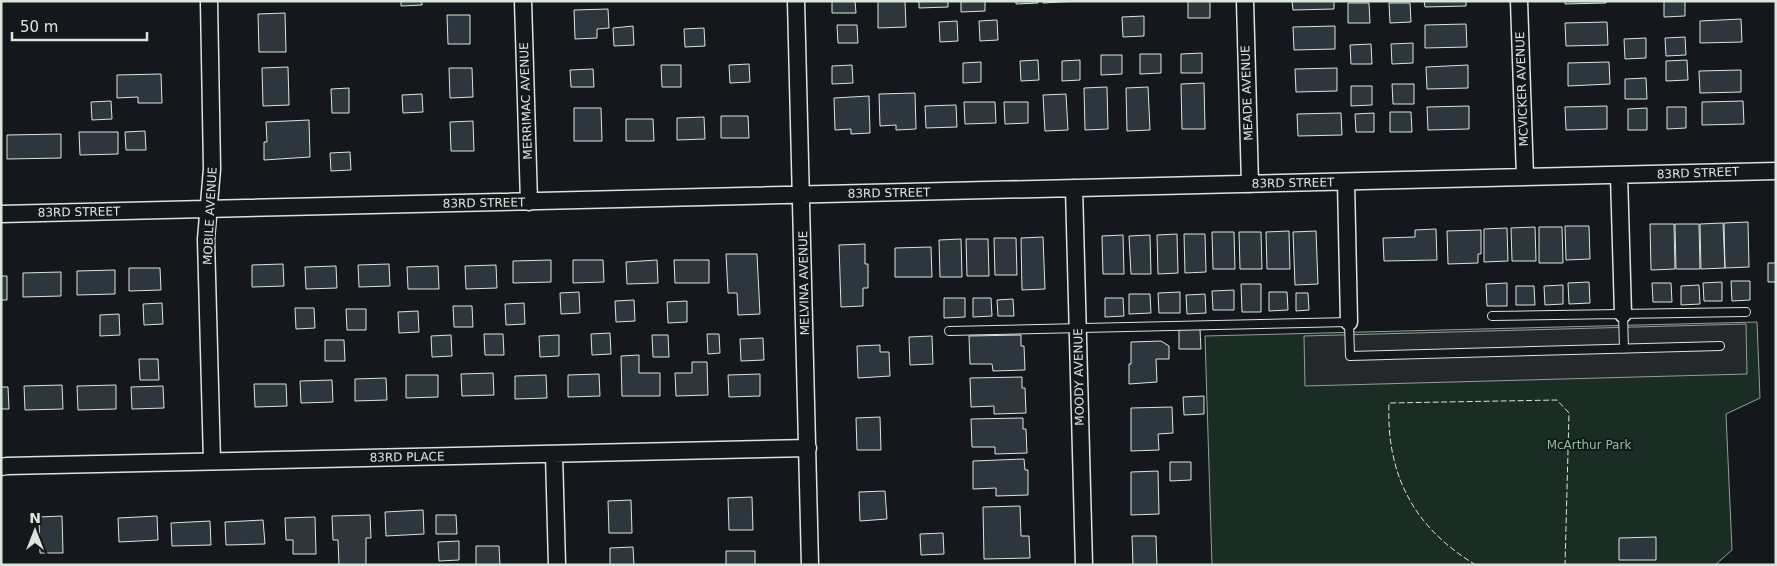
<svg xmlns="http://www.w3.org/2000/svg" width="1777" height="566" font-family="'DejaVu Sans',sans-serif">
<rect width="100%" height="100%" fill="#14181c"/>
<path fill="#1a2d24" stroke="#939e99" d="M1757,322L1760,398L1726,414L1732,550L1715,565H1212L1205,336Z"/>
<path fill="#24282b" stroke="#939e99" d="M1746,324L1747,374L1305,386L1304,336Z"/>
<path fill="#2c363c" stroke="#d8e6dc" d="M401,1H422V5L401,6Z
M832,1H855L856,13H832Z
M878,1H913H905L906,27L878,28Z
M919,1H948V7L919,8Z
M961,1H985V11L961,12Z
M1016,1H1038V3L1016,4Z
M1043,1H1078L1043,3Z
M1188,1H1210V18H1188Z
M1292,1H1334V9L1293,10Z
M1424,1H1466V6L1425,7Z
M1565,1H1606V3L1565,4Z
M1664,1H1685V16L1664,17Z
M1348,3H1369L1370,23H1348Z
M1389,3H1410L1411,22L1390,23Z
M608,9L609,28L597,29V38L575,39L574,10Z
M285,13L286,52H259L258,14Z
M447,15H470V44H448Z
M1144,16V36L1123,37L1122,17Z
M1741,19L1742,42L1700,43V21Z
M997,20L998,40L980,41L979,21Z
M957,21L958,41L940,42L939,22Z
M1607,22L1608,45L1566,46L1565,23Z
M1466,24L1467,47L1425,48V25Z
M837,25H857L858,43H838Z
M633,26L634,45L614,46L613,28Z
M1335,26V49L1294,50L1293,27Z
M704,28L705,46L685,47L684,29Z
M1685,37L1686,55L1666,56L1665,38Z
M1646,38V58L1625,59L1624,39Z
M1413,43V63L1392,64L1391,44Z
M1371,44L1372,64H1351L1350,45Z
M1202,53V73H1181V54Z
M1140,54H1161V73L1140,74Z
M1101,55H1122V74L1101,75Z
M1038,60L1039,80L1021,81L1020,61Z
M1080,60V80L1062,81V61Z
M1687,60L1688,80L1666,81V61Z
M981,62V82L963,83V63Z
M1609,62L1610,84L1568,86V63Z
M749,64L750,82L730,83L729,65Z
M661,65H681V87H662Z
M852,65L853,83L832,84V66Z
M1468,65V88L1427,89L1426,67Z
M288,67L289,105L263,106L262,68Z
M449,68H472L473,97L450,98Z
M1337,68V91L1296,92L1295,69Z
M593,69L594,87H571L570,70Z
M1741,70V92L1700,93L1699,71Z
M161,74L162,103H138V97L117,98V75Z
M1646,78L1647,99H1625V79Z
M1204,83L1205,129H1182L1181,84Z
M1392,84H1414V104H1393Z
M1351,86H1372V105L1351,106Z
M1107,87L1108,129L1085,130L1084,88Z
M1148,87L1150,130L1127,131L1126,88Z
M349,88V113H332L331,89Z
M915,93L916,129L896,130V125L880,126L879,94Z
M422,94L423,112L403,113L402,95Z
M1066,94L1068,130L1045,131L1043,95Z
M869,96L870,133L851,134V129L835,130L834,98Z
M111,101L112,119L92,120L91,102Z
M1743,101L1744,124L1702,125V102Z
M964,102H995L996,123L965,124Z
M1004,102H1028V123L1005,124Z
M956,105L957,127L926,128L925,106Z
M1469,106V129L1428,130L1427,107Z
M1607,106V129L1566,130L1565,107Z
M1667,107H1686V128L1667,129Z
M574,108H601L602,141H574Z
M1647,108V130H1628V109Z
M1390,112H1411L1412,132H1390Z
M1341,113L1342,135L1298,136L1297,114Z
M1374,113V132H1356L1355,114Z
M721,116H748L749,138H721Z
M704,117L705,139L677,140V118Z
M626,119H653L654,141H626Z
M309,120L310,157L264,160V142H267L266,122Z
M473,121L474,151H451L450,122Z
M145,131L146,150H126L125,132Z
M79,132H118V154L80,155Z
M61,134V158L7,159V135Z
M350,152L351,170L331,171L330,153Z
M1748,222L1749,267L1725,268L1724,223Z
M1723,223L1725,268L1701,269L1700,224Z
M1650,224H1674L1675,269L1651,270Z
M1675,224H1699L1700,269H1676Z
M1565,226H1589L1590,259L1566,260Z
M1535,227L1536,261H1512L1511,228Z
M1539,227H1562L1563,263H1539Z
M1507,228L1508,261L1484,262V229Z
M1436,229L1437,260L1384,261L1383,238L1415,237V230Z
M1481,230V254H1478V263L1448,264L1447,231Z
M1289,231L1290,269H1267L1266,232Z
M1316,231L1318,284L1295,285L1293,232Z
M1212,232H1234L1235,269H1213Z
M1239,232H1261L1262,269H1240Z
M1177,234L1178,273L1158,274L1157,235Z
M1184,234H1205L1206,272L1185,273Z
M1123,235L1124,274H1103L1102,236Z
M1150,235L1151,274H1131L1129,236Z
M1043,237L1045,289L1022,290L1021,238Z
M994,238H1016L1017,275H995Z
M961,239L962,277H940L939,240Z
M966,239H988L989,276H967Z
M865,244V264H868V288H863V306L841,307L839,245Z
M931,247L932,277H895V248Z
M726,254H757L760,314L738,315L737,293H728Z
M551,260V282L513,283V261Z
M573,260H603L604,282L573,283Z
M657,260L658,283L627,284L626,262Z
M674,260H709V283H675Z
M1768,263H1776V282H1768Z
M283,264L284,286L252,287V265Z
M389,264L390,286L359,287L358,265Z
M496,265L497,288L466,289L465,266Z
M336,266L337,288L306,289L305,267Z
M438,266L439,289H408L407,267Z
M129,268H160L161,290L129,291Z
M115,270V294L77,295V271Z
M61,272V296L23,297V273Z
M1,276H7V300H1Z
M1731,281H1750V300L1732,301Z
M1589,282L1590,303L1569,304L1568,283Z
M1722,282V301H1704L1703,283Z
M1507,283V306H1487L1486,284Z
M1652,283H1671L1672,302H1653Z
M1241,284H1261V312H1242Z
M1563,285V304L1545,305L1544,286Z
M1699,285L1700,304L1681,305V286Z
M1516,286H1534L1535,305H1516Z
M1234,290V310H1213L1212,291Z
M579,292L580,313L561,314L560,293Z
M1180,292V313H1159L1158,293Z
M1269,292H1287L1288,310L1269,311Z
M1296,293H1308L1309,310L1296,311Z
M1129,294H1150L1151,313L1129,314Z
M1205,294L1206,313L1187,314L1186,295Z
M944,298H965V317L944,318Z
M973,298H991L992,316L973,317Z
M1105,298H1123L1124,316L1105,317Z
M1013,299L1014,316H998L997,300Z
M634,300L635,321L616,322L615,301Z
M687,301V322L668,323L667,302Z
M162,303L163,324L144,325L143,304Z
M524,303L525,324L506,325L505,304Z
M453,306H472L473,327H454Z
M295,308H314L315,328L296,329Z
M346,309H366V330H347Z
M418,311L419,332L399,333L398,312Z
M119,314L120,335L100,336V315Z
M1179,329H1200L1201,349H1179Z
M610,333L611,354L592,355L591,334Z
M484,334H503L504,355H485Z
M707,334H719L720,353L708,354Z
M451,335L452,356L432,357L431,336Z
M559,335V356L540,357L539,336Z
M652,335H668L669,357H653Z
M1021,335V346H1024L1025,370L993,371L992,364H970L969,336Z
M932,336L933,364L910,365L909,337Z
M763,338L764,360L741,361L740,339Z
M325,340H344L345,361H325Z
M1161,341L1169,346V359H1156L1157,382L1129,384V364H1131V342Z
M880,345V352H889L890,376L858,378L857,346Z
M639,355V373H660V396H622L621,356Z
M139,359H158L159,380H140Z
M692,362H707L708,395L676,396L675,373H692Z
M493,373L494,395L462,396L461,374Z
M599,374L600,396L568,397V375Z
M760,374V396L729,397L728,375Z
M406,375H438V397L406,398Z
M546,375L547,398L515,399V376Z
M1022,377V388H1025L1026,413L994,414V406L971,407L970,378Z
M386,378L387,400L355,401V379Z
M332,380L333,402L301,403L300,381Z
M254,384H286L287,406L255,407Z
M62,385L63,409L25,410L24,386Z
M116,385V409L78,410L77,386Z
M163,386L164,408L132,409L131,387Z
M1,387H8L9,409H1Z
M1204,396V414L1184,415L1183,397Z
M1172,407L1173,433L1158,434L1159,450L1131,451V408Z
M880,417L881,450H857L856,418Z
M1023,418V429H1026L1027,453L995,454V447H972L971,419Z
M1024,459L1025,470H1028V495L996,496V488L973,489V461Z
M1170,462H1191V480L1170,481Z
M1158,471L1159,514L1131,515V472Z
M885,491L887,519L860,521L859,492Z
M752,497L753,530H729L728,498Z
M631,500L632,533H609L608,501Z
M1020,506L1021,536H1029L1030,558L984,559L983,507Z
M423,510L424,534L386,536L385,512Z
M370,515L371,538H366V565H339L338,540H333L332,516Z
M436,515H456L457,534H436Z
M62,516L63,553H40L39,517Z
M157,516L158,540L119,542L118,518Z
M315,517L316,554H293V540H286L285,518Z
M263,520L265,544L226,545L225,522Z
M210,521L211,545L172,546L171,523Z
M943,533L944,554L921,555L920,534Z
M1132,536H1156L1157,565H1133Z
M1656,537V560H1619V538Z
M459,541V560L439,561L438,542Z
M476,546H499L500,565H476Z
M633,547L634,565H610V548Z
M726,551H755V565H726Z"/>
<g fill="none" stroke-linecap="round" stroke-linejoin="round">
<g stroke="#d8e6dc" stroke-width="10">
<path id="lane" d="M1623,314L1624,349
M1492,316L1746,312
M949,331L1349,322L1350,356L1720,346"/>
</g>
<g stroke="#d8e6dc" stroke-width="19">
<path id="street" d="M209,1L212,169L206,239L212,461
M523,1L529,202
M796,1L810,565
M1245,1L1250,184
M1519,1L1525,177
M1619,175L1623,314
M1346,182L1349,322
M1074,188L1084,565
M1,214L1776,171
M554,454L557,565
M1,467L7,466L808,448"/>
</g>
<use href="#lane" stroke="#14181c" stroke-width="8"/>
<use href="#street" stroke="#14181c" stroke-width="16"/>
<path stroke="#d8e6dc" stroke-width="1" stroke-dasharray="6 2.5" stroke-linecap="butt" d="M1476,565C1414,528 1386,475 1389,403L1557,400L1569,413L1565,565"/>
</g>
<g text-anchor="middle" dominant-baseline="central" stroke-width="4" stroke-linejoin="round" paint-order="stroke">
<g font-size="12" fill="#d8e6dc" stroke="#14181c">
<text transform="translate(1522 89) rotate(-92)">MCVICKER AVENUE</text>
<text transform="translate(1247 93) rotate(-92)">MEADE AVENUE</text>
<text transform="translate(526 101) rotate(-92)">MERRIMAC AVENUE</text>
<text transform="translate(1698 173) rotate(-2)">83RD STREET</text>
<text transform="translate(1293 183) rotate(-1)">83RD STREET</text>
<text transform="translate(889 193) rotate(-1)">83RD STREET</text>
<text transform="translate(484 203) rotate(-1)">83RD STREET</text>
<text transform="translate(79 212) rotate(-1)">83RD STREET</text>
<text transform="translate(210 216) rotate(-87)">MOBILE AVENUE</text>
<text transform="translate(804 283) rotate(-91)">MELVINA AVENUE</text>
<text transform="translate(1079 377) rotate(-91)">MOODY AVENUE</text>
<text transform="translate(407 457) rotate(-1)">83RD PLACE</text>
</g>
<g font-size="12" fill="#8ac095" stroke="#14181c">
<text x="1589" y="445">McArthur Park</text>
</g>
</g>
<rect width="1777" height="566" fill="none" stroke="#d8e6dc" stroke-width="5"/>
<g transform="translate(35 531)" stroke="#14181c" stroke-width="4" paint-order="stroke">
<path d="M0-4L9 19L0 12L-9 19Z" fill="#d8e6dc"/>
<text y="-8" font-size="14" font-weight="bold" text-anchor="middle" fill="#d8e6dc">N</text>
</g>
<path d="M12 32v8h135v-8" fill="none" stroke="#d8e6dc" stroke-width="2.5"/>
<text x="20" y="32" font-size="15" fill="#d8e6dc" stroke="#14181c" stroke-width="4" paint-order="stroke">50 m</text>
</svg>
